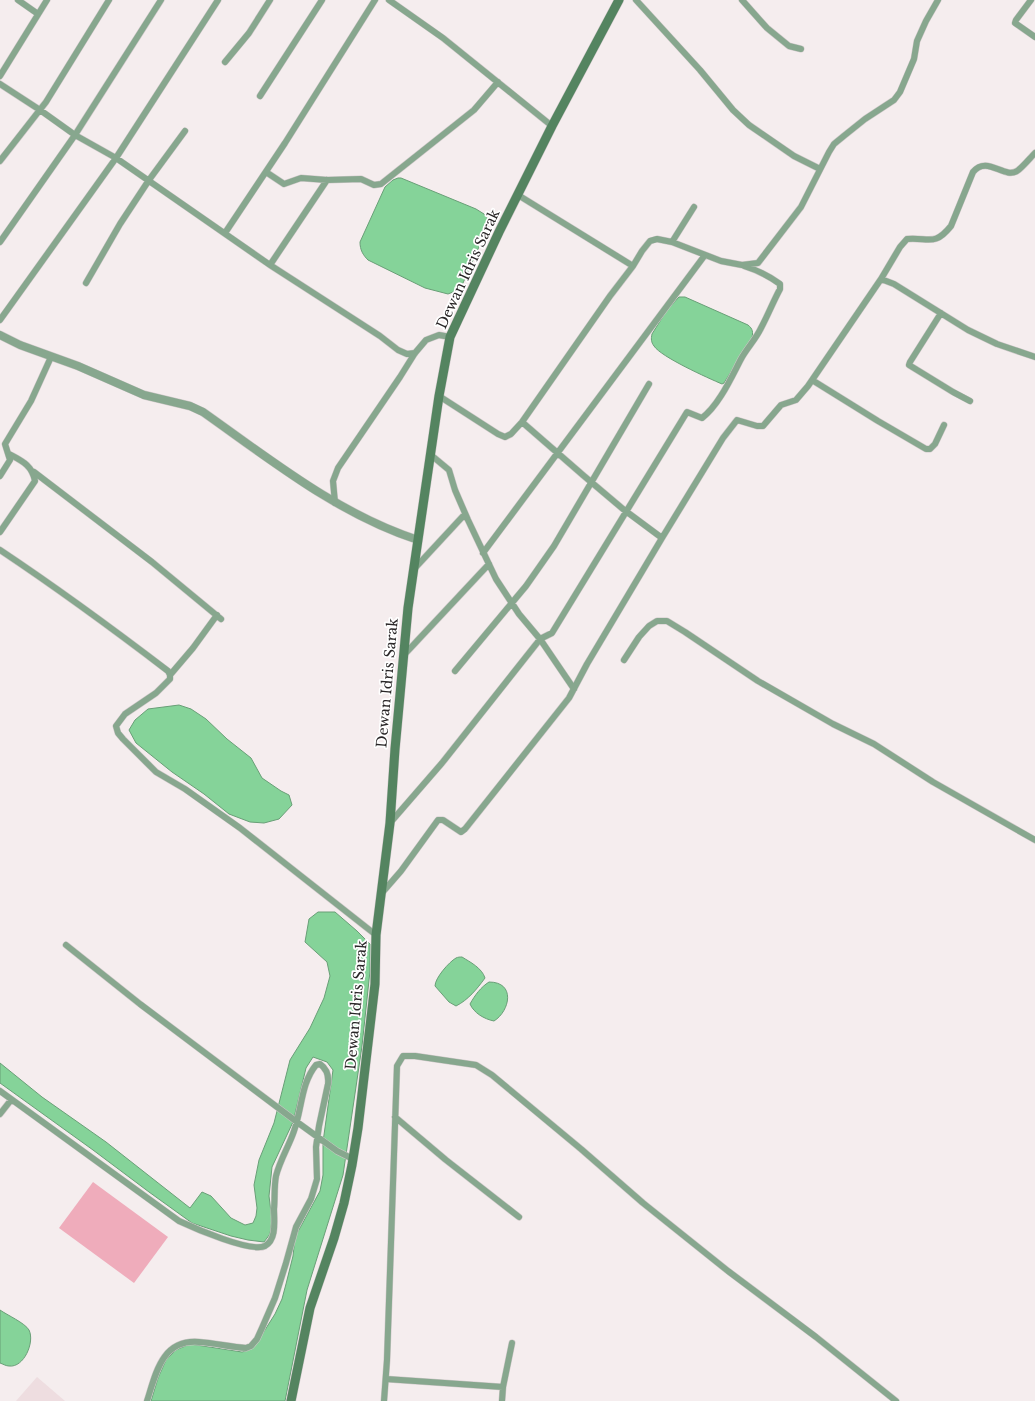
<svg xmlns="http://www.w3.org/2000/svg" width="1035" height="1401" font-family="'Libre Baskerville',serif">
<rect width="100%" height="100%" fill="#f5edee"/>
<path fill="#eedde0" d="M37,1377L65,1401H16Z"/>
<path fill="#efacbb" d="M93,1182L168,1237L134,1283L59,1228Z"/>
<path fill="#85d399" stroke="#699f77" d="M398,178H401L476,209L484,214L490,222L463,283L458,290L448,294L425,288L368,260C363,255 360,250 360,242L385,187L393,180Z
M679,297H685L748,325C753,329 753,332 752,338L724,383L722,384C708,378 661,357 654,346C651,342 651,339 652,334L667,310Z
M179,705L191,709L206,719L227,739L251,758L262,778L281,791L289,795L292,805L279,819L264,823L250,822L229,814L204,794L172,772L136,743L129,730L135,720L148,709Z
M318,912H335L357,931L370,944V971L362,1046L343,1175L307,1290L285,1401H151L158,1378L166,1360L176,1350L190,1344L242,1352L249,1350L256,1344L275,1314L282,1299L286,1284L293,1256L295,1237L320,1191L323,1175V1142L333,1070L327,1062L313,1057L306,1068L293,1122L272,1167L269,1196L272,1220L270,1234L264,1242L248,1240L231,1236L192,1223L149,1192L93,1150L0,1083V1063L42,1097L106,1142L190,1208L202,1192L211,1196L231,1218L245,1225L253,1223L256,1216L257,1208L254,1185L259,1160L274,1123L290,1060L310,1028L324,998L330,976L327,962L305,942L309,919Z
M462,957C470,962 482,968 485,978C477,989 468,1000 456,1006L449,1002L435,986C435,978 449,962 456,958C458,957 460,957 462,957Z
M489,982C516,982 510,1011 494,1021C484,1019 474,1013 470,1004C475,995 481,987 489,982Z
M0,1310C7,1315 25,1323 29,1330C35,1342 24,1368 9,1366C6,1366 3,1364 0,1363Z"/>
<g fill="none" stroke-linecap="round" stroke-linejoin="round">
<g stroke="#d0c9ca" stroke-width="7">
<path id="minor" d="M18,0L38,14
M389,0L443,38L552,126
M636,0L700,70L733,110L749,125L794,156L820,169
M742,0L767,28L789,46L801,49
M1031,0L1016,20L1015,23L1035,37
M225,62L249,33L270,0
M0,76L47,0
M0,84L40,110L75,135L116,158L270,265L380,336L398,350L407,354L415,353
M260,96L322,0
M0,161L46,102L109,0
M266,172L284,184L301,178L327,180L361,179L374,185L381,184L474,110L498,82
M518,195L633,266
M225,233L285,143L375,0
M0,242L75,135L161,0
M672,242L694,207
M270,265L327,180
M881,279L900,247L907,239C929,237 934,247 951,226L973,172C987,155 1004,179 1017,171C1022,168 1030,158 1035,153
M86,283L120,224L149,180L185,131
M941,313L910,362L909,365L953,392L970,401
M0,320L116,158L218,0
M812,380L878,421L926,449H930L935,444L944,425
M439,396L498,434L505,437L511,434L522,422L610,296L633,266L642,251L650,241L657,239L672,242L721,261L742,265L758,263L801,207L829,152L834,144L845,135L865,119L894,100L900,92L914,59L917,41L926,21L938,0
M522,422L584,476L623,509L662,538L723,438L737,420L757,426H763L781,405L796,400L808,386L881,279L894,284L968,330L997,344L1035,357
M431,455L449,470L455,490L468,520L496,579L519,614L540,639L574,689
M34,472L152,562L221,619
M0,476L10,460L5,444L31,401L51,357
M335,503L333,481L338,468L400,377L415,353L426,340L439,335L450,337
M0,532L35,481C32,465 22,461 9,454
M0,550C57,588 113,629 168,671L170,675V679L156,693L125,714L116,726L118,733L123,739L156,772L185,789L240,828L376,935
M483,553L705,255
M415,568L465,514
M403,656L489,564
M624,660L639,637L649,626L657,621H667L685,632L758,681L833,724L874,744L933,782L1035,840
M455,671L526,586L554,546L649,384
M170,675L193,648L217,615
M390,823L442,763L537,643L540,639L552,633L687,412L702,418C719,405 731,378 741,359C747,348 756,339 761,328C768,315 773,302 780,289V284C769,276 757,270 744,266
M381,894L401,871L438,820H443L461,832L465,829L569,698L587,664L662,538
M66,945L140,1004L297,1122L337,1151L353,1159
M0,1091L179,1221C194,1228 251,1253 265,1246C277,1239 274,1221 274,1209C275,1199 274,1186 276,1176C280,1160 289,1146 294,1131C302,1109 301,1083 316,1065L320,1064C327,1069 329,1075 328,1084L319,1126L316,1147L317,1179L311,1199L296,1227L286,1263L275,1298L262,1328L257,1339L251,1346L246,1348C230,1347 215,1343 199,1342C162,1339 156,1373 147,1401
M0,1114L11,1100
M395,1117L446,1160L519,1217
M386,1379L503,1387
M384,1401L387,1360L397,1066L403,1056H415L476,1065L492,1075L581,1149L643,1203L728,1271L816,1337L896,1401
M502,1401L503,1387L512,1343"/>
</g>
<g stroke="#d0c9ca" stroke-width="9">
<path id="tertiary" d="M0,335L20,345L78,366L144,395L190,406L203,412C271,460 338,514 418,540"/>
</g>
<g stroke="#d0c9ca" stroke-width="10">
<path id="secondary" d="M291,1401L310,1308L334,1238L344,1203L352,1165L358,1128L375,984L376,935L390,823L395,749L408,608L439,396L450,337L499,232L552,126L619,0"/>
</g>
<use href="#minor" stroke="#87a78e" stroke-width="6"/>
<use href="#tertiary" stroke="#87a78e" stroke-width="8"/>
<use href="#secondary" stroke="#548460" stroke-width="9"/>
</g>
<g text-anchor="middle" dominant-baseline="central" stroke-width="3.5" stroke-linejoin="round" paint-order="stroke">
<g font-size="14" fill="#292627" stroke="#fff">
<text transform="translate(468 269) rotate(-65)">Dewan Idris Sarak</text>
<text transform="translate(387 683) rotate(-85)">Dewan Idris Sarak</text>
<text transform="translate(356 1005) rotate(-85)">Dewan Idris Sarak</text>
</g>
</g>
</svg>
